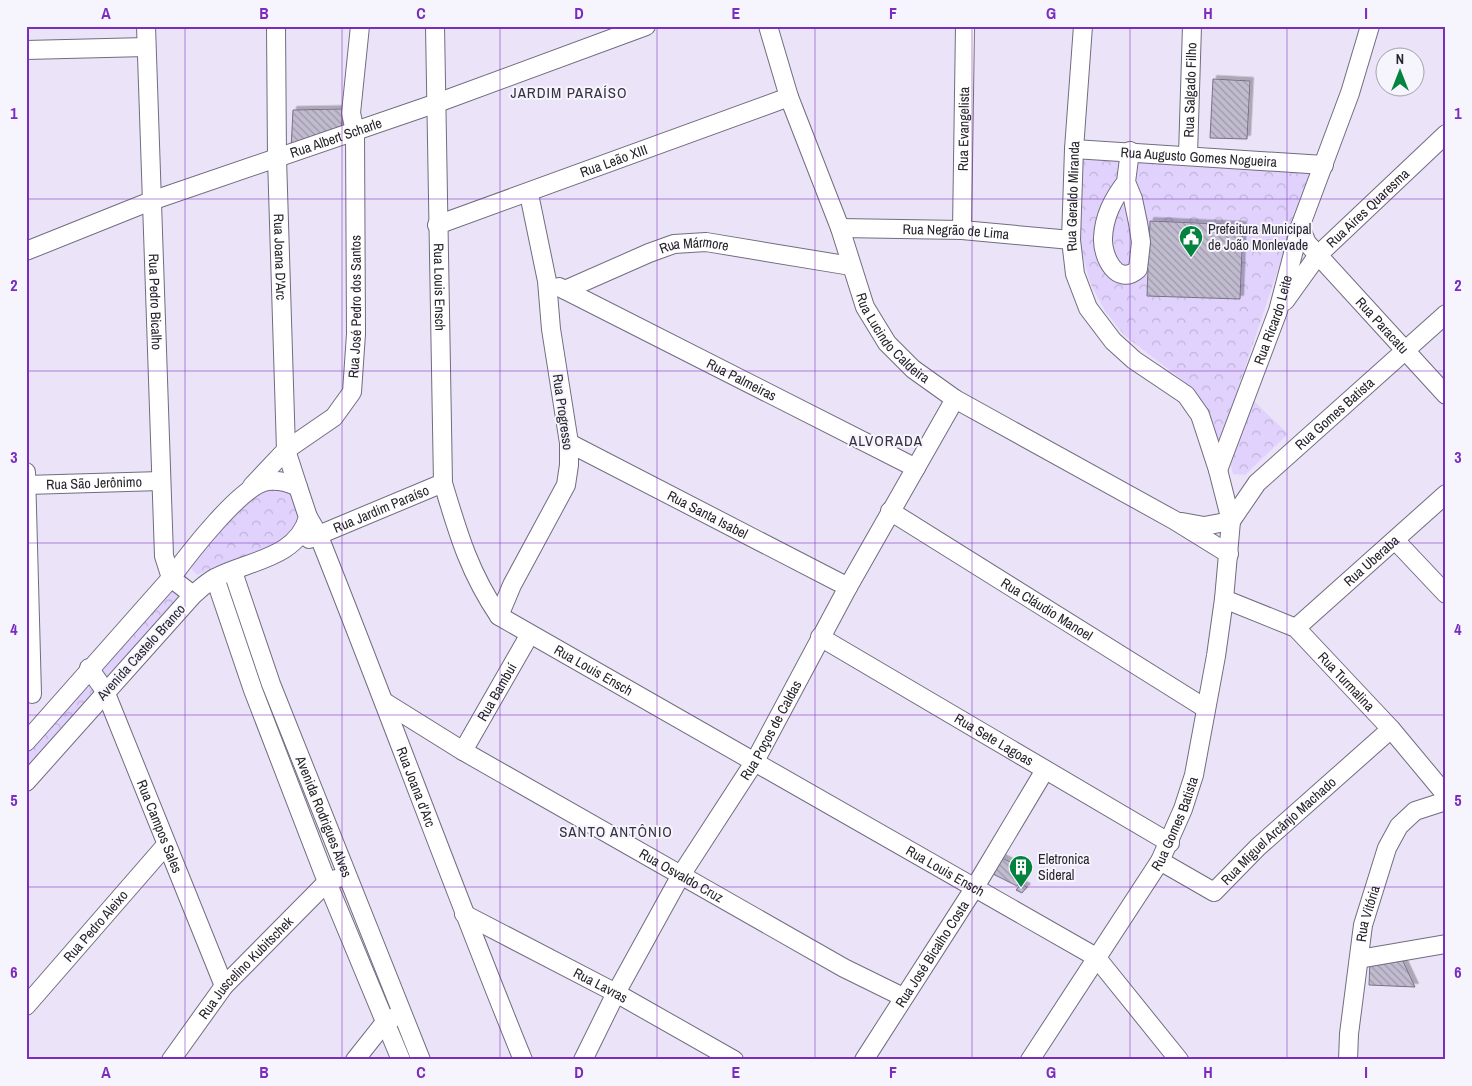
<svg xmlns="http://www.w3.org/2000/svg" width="1472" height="1086" font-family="'Archivo Narrow',sans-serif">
<defs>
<pattern id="park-crowns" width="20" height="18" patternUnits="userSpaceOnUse" patternTransform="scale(1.25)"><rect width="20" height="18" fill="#e0d2fc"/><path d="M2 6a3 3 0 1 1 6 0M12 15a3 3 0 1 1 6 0" fill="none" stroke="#c0b4d8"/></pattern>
<pattern id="building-back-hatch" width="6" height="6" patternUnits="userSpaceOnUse" patternTransform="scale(1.25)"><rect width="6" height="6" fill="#c1bbcf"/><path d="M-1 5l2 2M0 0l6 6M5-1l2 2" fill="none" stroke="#9d98a8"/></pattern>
<filter id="shadow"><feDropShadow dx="3.5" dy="-3.5" stdDeviation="0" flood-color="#0004"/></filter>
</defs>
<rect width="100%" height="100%" fill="#ebe4f9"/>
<path fill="url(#park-crowns)" d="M1082,155L1311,171L1218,448L1204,405L1193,388L1125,336L1105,311L1090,283L1078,237Z
M1254,401L1288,434L1245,475L1233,474L1230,462Z
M281,487L292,495L301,519L287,539L197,575L188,565L258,490Z
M167,585L182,597L26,774V747Z"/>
<path fill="url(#building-back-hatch)" stroke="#787285" filter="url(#shadow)" d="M1213,79L1250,81L1247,139L1210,138Z
M343,109L341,131L291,149L293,110Z
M1150,221L1243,225L1240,299L1147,296L1148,268H1140L1149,248Z
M1002,858L1028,871L1017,886L993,874Z
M1021,884L1027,887L1022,893L1016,890Z
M1402,959L1415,987L1369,985L1370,960Z"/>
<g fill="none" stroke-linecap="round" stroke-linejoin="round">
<g stroke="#726c7f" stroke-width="20">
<g id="minor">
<path id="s1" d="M146,26L164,556L171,578L193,595"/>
<path id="s2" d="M276,26L277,158L286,450L298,487"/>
<path id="s3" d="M435,26L443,483C458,533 469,572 499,616L1096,957L1179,1060"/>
<path id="s4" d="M768,26L789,97L840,228L865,307L887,343L913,369L955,399L1174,520L1229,554"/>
<path d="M26,50L146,47"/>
<path id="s5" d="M1074,149L1324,165"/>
<path id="s6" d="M1188,155L1192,26"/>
<path d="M1126,182C1113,199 1104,216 1103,238C1102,256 1117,288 1138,269L1141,242L1138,223L1133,199L1126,182L1130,151"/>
<path id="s7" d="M437,225L789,97"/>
<path id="s8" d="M1300,227L1307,243L1446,395"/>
<path id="s9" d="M840,228L962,230L1071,240"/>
<path id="s10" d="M962,230L965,26"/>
<path id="s11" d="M26,251L151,201L437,103L646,26"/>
<path id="s12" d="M559,287L565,290L649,253L674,244L706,242L851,266"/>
<path id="s13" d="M565,290L916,468"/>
<path id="s14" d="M1285,301L1318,255L1446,134"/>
<path id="s15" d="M569,443L848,587"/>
<path id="s16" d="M1218,470L1278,311L1300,227L1350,93L1370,26"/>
<path d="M26,472L32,694"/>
<path id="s17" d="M26,485L161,481"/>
<path id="s18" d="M252,486L286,450L334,417L352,392L356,334L355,131L351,113L360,26"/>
<path id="s19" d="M890,511L1205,708"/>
<path id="s20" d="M308,517L318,534C388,709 452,886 523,1060"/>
<path id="s21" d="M1231,521L1257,483L1446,314"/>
<path d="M1182,522L1204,526L1231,521"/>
<path id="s22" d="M309,539L443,483"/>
<path d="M1395,540L1446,594"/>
<path id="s23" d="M233,572L271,684L421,1060"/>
<path d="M215,578L253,690L327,882L401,1060"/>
<path id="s24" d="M1224,599L1296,628L1391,729L1446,795"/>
<path d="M499,616L512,585L566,485L569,465V443L551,329L547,281L529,194"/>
<path id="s25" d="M1296,628L1446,494"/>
<path id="s26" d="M820,637L1170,843"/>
<path id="s27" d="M89,668L105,691L224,986"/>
<path id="s28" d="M386,703L463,751L844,968L903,997"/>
<path d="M26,742L171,578C187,556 242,484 268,481C279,480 288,482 298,487L308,517C298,558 247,561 215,578C207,582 200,589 193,595L26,782"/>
<path id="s29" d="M463,751L530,634"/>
<path id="s30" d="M1160,861L1214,892L1258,847L1391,729"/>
<path id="s31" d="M464,914L616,993L734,1060"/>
<path d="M1359,959L1446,944"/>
<path id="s32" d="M26,1006L166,845"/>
<path id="s33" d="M171,1060L224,986L327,882L336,879"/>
<path d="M355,1060L386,1021L395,1017"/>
<path id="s34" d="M583,1060L616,993L681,875L755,761L848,587L955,399"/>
<path id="s35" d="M864,1060L975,887L1045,770"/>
<path id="s36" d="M1030,1060L1160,861L1183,809L1194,775L1216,656L1224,599L1231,521L1218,470L1200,415L1186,395L1134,360L1113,341L1088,308L1075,274L1071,240L1074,149L1083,26"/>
<path id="s37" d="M1348,1060L1349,1034L1363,925L1387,848L1399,826L1415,811L1446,801"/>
</g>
</g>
<use href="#minor" stroke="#fff" stroke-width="18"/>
</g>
<path fill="none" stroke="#7b2cbf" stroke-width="1" stroke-opacity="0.55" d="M185,26V1060M342,26V1060M500,26V1060M657,26V1060M815,26V1060M972,26V1060M1130,26V1060M1287,26V1060M26,199H1446M26,371H1446M26,543H1446M26,715H1446M26,887H1446"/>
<defs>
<g id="civic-pin" transform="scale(1.25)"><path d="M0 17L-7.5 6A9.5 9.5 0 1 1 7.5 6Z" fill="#03833e" stroke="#f6f4fc"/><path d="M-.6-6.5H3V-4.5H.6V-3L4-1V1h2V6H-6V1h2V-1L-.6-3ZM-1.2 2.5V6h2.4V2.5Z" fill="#fff"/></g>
<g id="building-pin" transform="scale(1.25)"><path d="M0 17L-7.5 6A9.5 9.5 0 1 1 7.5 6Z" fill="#03833e" stroke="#f6f4fc"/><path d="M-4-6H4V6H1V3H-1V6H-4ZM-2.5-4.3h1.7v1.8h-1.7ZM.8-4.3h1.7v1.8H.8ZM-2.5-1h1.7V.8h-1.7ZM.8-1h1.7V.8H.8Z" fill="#fff"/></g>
</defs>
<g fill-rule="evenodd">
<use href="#civic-pin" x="1191" y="237"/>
<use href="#building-pin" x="1021" y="867"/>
</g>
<g text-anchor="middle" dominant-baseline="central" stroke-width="4" stroke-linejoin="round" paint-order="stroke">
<g font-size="14" fill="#27242c" stroke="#f6f4fc">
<text stroke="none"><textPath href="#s6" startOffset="65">Rua Salgado Filho</textPath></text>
<text stroke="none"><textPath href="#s10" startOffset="101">Rua Evangelista</textPath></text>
<text stroke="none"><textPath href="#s11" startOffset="330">Rua Albert Scharle</textPath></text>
<text stroke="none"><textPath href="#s5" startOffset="125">Rua Augusto Gomes Nogueira</textPath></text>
<text stroke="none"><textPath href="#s7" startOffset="188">Rua Leão XIII</textPath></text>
<text stroke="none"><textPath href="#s36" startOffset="969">Rua Geraldo Miranda</textPath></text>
<text stroke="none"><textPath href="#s14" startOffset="125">Rua Aires Quaresma</textPath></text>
<text stroke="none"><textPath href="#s9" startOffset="116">Rua Negrão de Lima</textPath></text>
<text stroke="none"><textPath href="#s12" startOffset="145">Rua Mármore</textPath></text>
<text stroke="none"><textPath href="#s2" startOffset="231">Rua Joana D'Arc</textPath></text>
<text stroke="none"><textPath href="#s3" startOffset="261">Rua Louis Ensch</textPath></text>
<text stroke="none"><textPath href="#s1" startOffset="276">Rua Pedro Bicalho</textPath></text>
<text stroke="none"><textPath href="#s18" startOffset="224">Rua José Pedro dos Santos</textPath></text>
<text stroke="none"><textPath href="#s16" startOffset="160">Rua Ricardo Leite</textPath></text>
<text stroke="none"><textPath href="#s8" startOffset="129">Rua Paracatu</textPath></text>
<text stroke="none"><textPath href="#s4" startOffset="339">Rua Lucindo Caldeira</textPath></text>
<text stroke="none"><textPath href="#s13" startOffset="198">Rua Palmeiras</textPath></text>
<text transform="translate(563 412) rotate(82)">Rua Progresso</text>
<text stroke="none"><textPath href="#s21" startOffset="150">Rua Gomes Batista</textPath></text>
<text stroke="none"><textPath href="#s17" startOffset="68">Rua São Jerônimo</textPath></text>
<text stroke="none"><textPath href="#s22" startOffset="78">Rua Jardim Paraíso</textPath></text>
<text stroke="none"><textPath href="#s15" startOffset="156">Rua Santa Isabel</textPath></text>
<text stroke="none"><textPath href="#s25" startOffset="101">Rua Uberaba</textPath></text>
<text stroke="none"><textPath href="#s19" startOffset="185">Rua Cláudio Manoel</textPath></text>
<text transform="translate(141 652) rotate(-48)">Avenida Castelo Branco</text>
<text stroke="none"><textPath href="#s3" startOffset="711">Rua Louis Ensch</textPath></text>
<text stroke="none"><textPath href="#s24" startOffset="151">Rua Turmalina</textPath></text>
<text stroke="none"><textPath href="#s29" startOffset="68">Rua Bambuí</textPath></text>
<text stroke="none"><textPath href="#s34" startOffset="380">Rua Poços de Caldas</textPath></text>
<text stroke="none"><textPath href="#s26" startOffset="202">Rua Sete Lagoas</textPath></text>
<text stroke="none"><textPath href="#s20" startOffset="291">Rua Joana d'Arc</textPath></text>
<text stroke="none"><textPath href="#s23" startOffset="261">Avenida Rodrigues Alves</textPath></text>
<text stroke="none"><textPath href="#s36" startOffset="278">Rua Gomes Batista</textPath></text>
<text stroke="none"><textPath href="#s27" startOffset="174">Rua Campos Sales</textPath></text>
<text stroke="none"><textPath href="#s30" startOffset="151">Rua Miguel Arcânjo Machado</textPath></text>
<text stroke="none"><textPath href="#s3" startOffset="1116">Rua Louis Ensch</textPath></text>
<text stroke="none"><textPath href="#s28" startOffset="342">Rua Osvaldo Cruz</textPath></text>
<text stroke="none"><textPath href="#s37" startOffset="148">Rua Vitória</textPath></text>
<text stroke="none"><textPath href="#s32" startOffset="106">Rua Pedro Aleixo</textPath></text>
<text stroke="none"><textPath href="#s35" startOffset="126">Rua José Bicalho Costa</textPath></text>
<text stroke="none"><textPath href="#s33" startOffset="119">Rua Juscelino Kubitschek</textPath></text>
<text stroke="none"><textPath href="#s31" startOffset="154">Rua Lavras</textPath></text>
</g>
<g font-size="14" fill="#27242c" stroke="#f6f4fc" text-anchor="start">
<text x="1208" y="229">Prefeitura Municipal<tspan x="1208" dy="16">de João Monlevade</tspan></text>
<text x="1038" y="859">Eletronica<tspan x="1038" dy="16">Sideral</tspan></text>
</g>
<g font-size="15" letter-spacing="1" fill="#373142" stroke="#f6f4fc">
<text x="569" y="92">JARDIM PARAÍSO</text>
<text x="886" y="440">ALVORADA</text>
<text x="616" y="831">SANTO ANTÔNIO</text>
</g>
</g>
<rect width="1472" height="1086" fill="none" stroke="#f6f4fc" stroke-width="55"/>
<g transform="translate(1400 72)"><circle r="24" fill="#f6f4fc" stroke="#a3a1a9"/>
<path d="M0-4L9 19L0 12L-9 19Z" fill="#03833e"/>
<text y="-8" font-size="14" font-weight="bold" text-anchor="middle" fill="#27242c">N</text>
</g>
<rect x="28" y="28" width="1416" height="1030" fill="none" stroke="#7b2cbf" stroke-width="2"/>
<g font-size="16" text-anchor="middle" font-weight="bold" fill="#7b2cbf">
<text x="106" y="19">A</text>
<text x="264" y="19">B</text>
<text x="421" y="19">C</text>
<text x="579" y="19">D</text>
<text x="736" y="19">E</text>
<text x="893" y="19">F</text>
<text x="1051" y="19">G</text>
<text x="1208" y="19">H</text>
<text x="1366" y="19">I</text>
<text x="14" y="119">1</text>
<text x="1458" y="119">1</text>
<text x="14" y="291">2</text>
<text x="1458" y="291">2</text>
<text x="14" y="463">3</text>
<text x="1458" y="463">3</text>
<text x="14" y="635">4</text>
<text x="1458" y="635">4</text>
<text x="14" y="806">5</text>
<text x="1458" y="806">5</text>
<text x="14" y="978">6</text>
<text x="1458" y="978">6</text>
<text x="106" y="1078">A</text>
<text x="264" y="1078">B</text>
<text x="421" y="1078">C</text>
<text x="579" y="1078">D</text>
<text x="736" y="1078">E</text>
<text x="893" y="1078">F</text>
<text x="1051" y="1078">G</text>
<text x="1208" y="1078">H</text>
<text x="1366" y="1078">I</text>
</g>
</svg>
